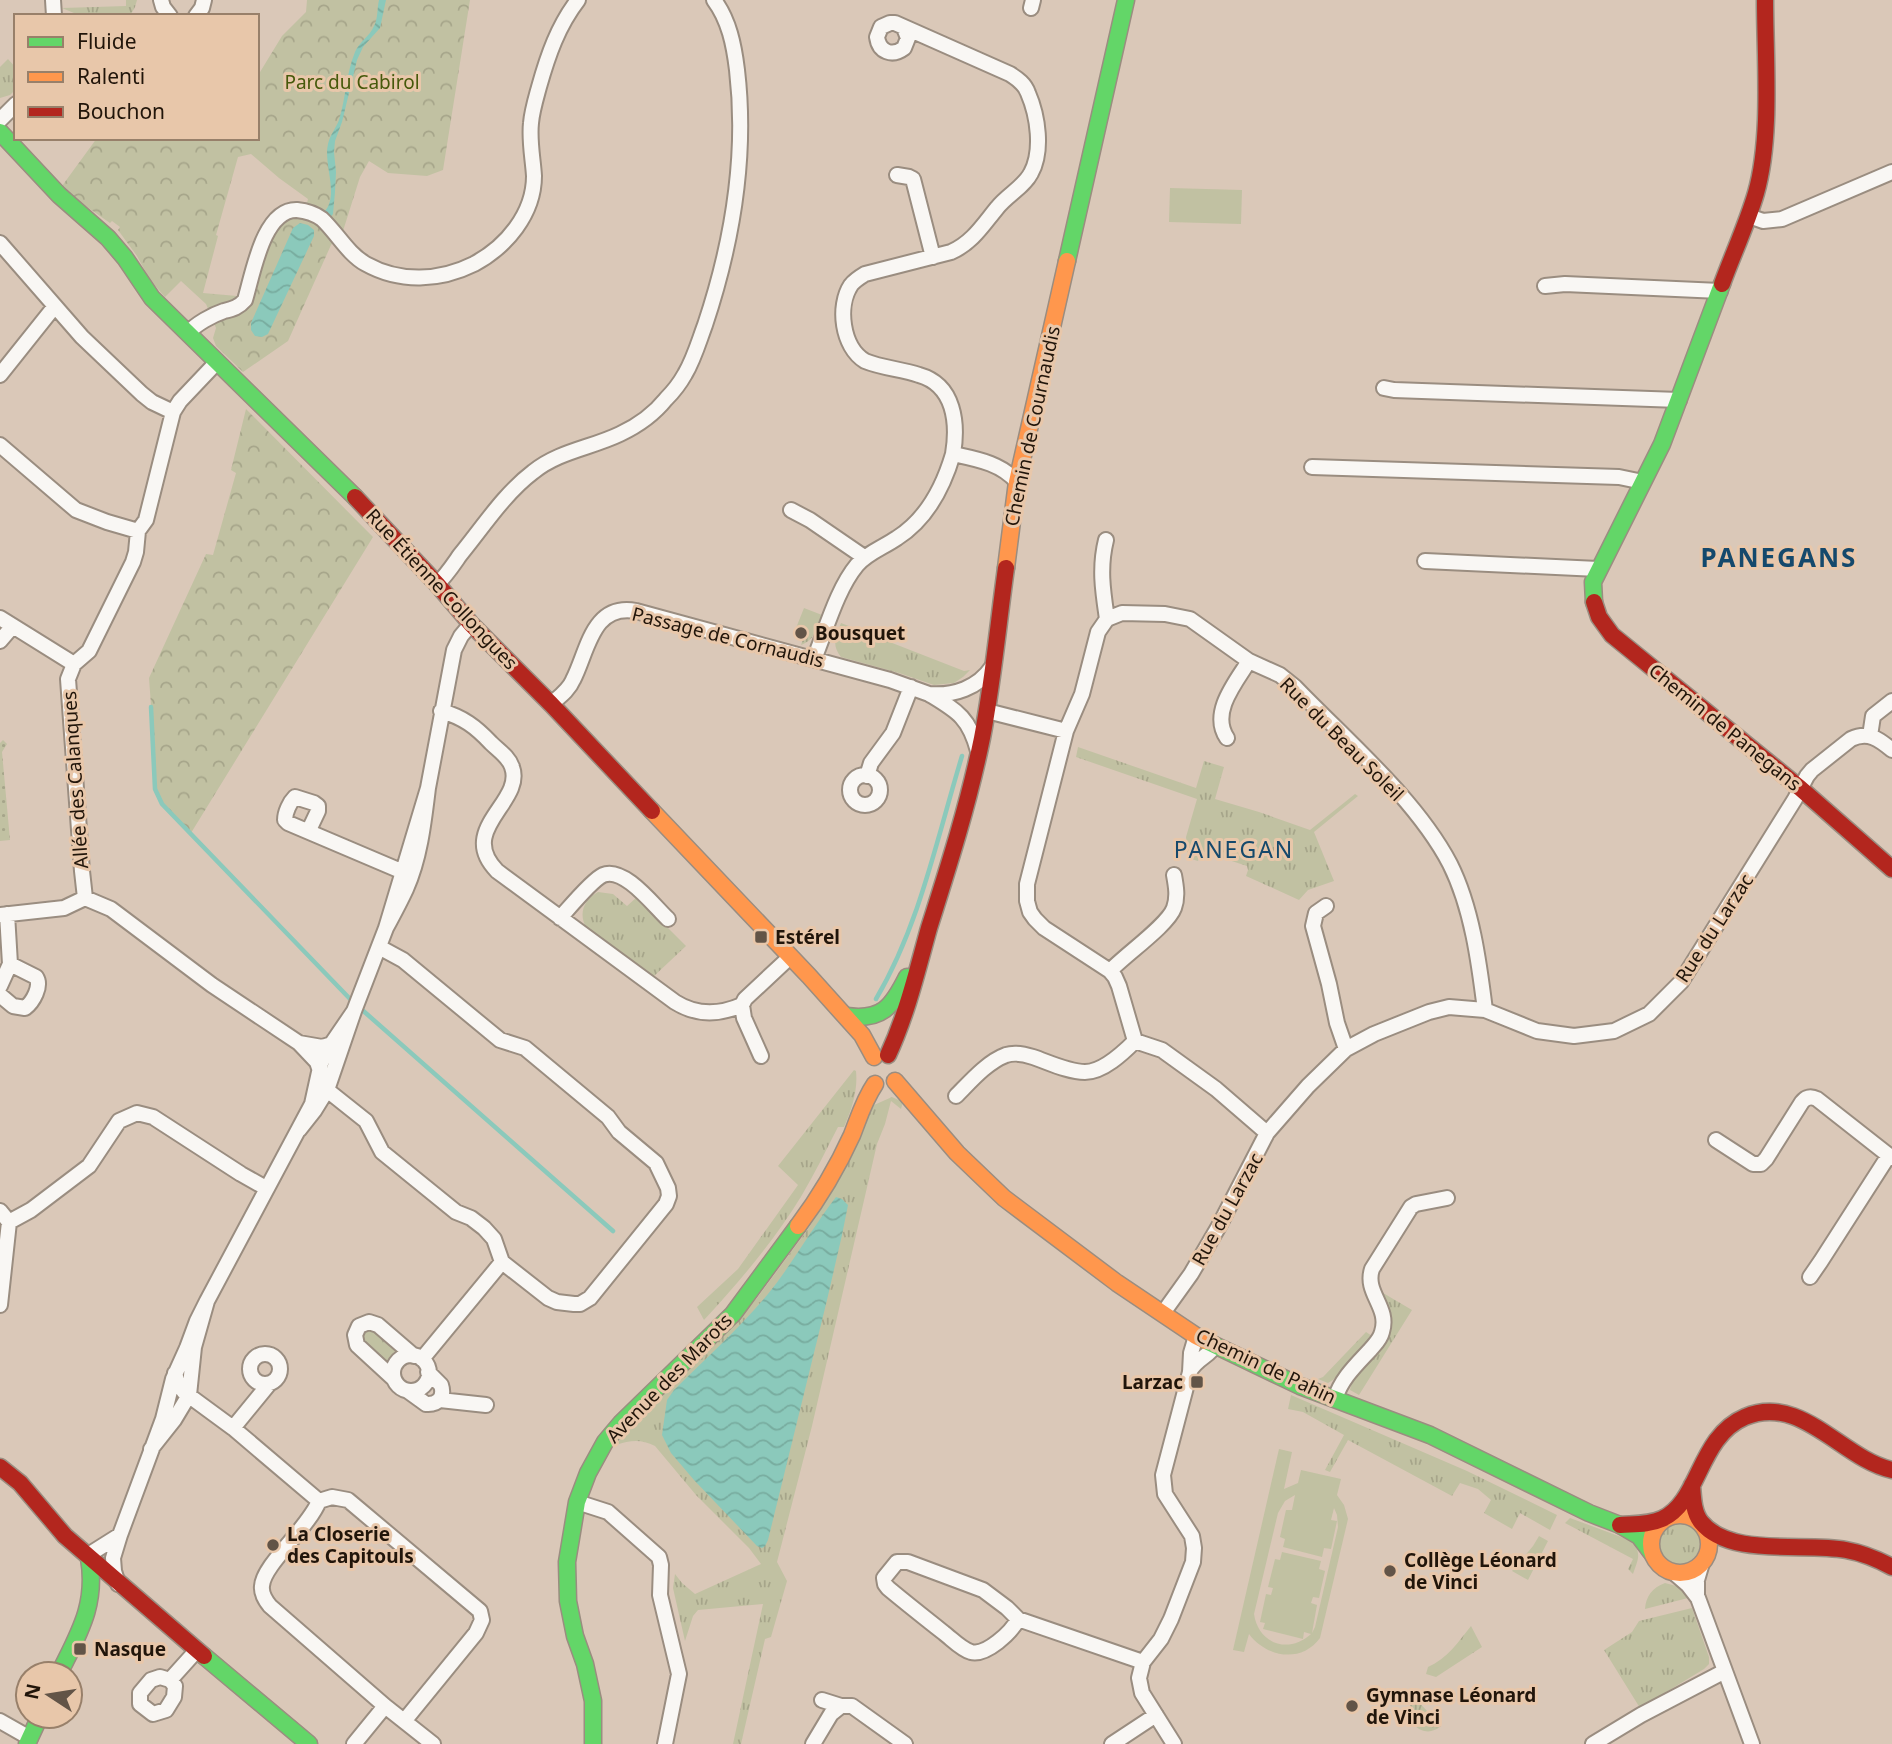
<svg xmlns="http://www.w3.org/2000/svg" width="1892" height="1744" font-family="'Noto Sans',sans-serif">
<defs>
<pattern id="grass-tufts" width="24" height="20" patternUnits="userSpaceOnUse" patternTransform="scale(1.75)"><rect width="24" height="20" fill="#c1c1a2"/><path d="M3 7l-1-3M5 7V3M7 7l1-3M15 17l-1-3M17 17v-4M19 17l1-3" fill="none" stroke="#a6a58a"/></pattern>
<pattern id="forest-crowns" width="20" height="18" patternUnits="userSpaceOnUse" patternTransform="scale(1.75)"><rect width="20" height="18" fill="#c1c1a2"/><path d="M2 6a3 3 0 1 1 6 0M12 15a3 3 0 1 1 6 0" fill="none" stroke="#a6a58a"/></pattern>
<pattern id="garden-dots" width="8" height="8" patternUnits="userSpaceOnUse" patternTransform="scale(1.75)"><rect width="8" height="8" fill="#c1c1a2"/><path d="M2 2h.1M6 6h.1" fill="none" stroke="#a6a58a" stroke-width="1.8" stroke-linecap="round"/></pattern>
<pattern id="water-waves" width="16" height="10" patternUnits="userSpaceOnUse" patternTransform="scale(1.75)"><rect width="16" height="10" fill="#8bc9bb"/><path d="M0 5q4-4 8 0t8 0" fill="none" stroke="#78ac9f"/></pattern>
</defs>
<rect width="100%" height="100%" fill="#dac8b8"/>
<path fill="url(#grass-tufts)" d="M126,0H137L135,7L130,16H81L62,8L126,6Z
M8,59L16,68V89L10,95L0,98V67Z
M804,608L822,615C817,628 815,640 801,645L805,633L796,628Z
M841,623L964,671L970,670L963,677L954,683L934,685L899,673L841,657C831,645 836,636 841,623Z
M1078,747L1196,788L1204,761L1224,767L1215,799L1259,812L1310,830L1355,794L1358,796L1314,832L1334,881L1308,890L1299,900L1246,876L1248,870L1247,866L1201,851L1198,861L1188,858L1186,837L1197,799L1076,757Z
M598,892L613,894L627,906L637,897L686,946L653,977L587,929C578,915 583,900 598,892Z
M854,1070L856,1071C858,1090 852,1109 844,1127H838C826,1150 815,1173 802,1195C774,1241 740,1281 704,1320L697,1307L738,1269L798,1185L778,1166Z
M892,1097L903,1102L901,1109L891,1101L885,1124L877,1144L812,1426L777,1562L787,1581L771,1637L765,1639L741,1744H733L763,1604L698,1610L693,1616L685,1641L673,1588L675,1574L682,1583L695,1594L761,1564L749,1548L696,1495L655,1446C641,1439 631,1440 616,1445L630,1426L731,1327L757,1298L808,1229L833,1190L874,1105Z
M1378,1290L1412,1310L1359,1395L1350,1390C1352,1379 1356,1375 1363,1366C1390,1335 1400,1329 1378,1290Z
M372,1328L404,1352L396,1357L389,1370C378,1360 346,1339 372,1328Z
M1366,1332L1372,1336L1333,1380L1328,1383L1318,1379L1323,1377Z
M1291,1395L1467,1471L1557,1515L1550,1530L1520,1513L1512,1529L1484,1513L1491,1500L1478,1489L1460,1483L1452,1496L1348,1440L1330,1472L1325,1470L1344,1435L1303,1412L1288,1409Z
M1570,1518L1632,1541C1642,1554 1638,1559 1633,1574L1628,1569L1633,1559L1565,1523Z
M1658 1543a21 21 0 1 1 42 0a21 21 0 1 1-42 0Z
M1539,1536L1548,1541L1528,1580L1512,1571L1533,1546Z
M1665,1583L1680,1587L1688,1598L1645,1609C1646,1596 1652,1588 1665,1583Z
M1692,1608L1709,1657V1664L1704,1669L1640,1708L1604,1650L1632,1632L1639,1621Z
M1471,1626L1482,1647L1436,1677L1426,1674L1428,1667C1447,1659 1459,1641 1471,1626Z
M1415,1698L1441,1726C1422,1743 1398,1716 1415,1698Z"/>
<path fill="url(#forest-crowns)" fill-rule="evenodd" d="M307,0H470L443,170L427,176L388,173L369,161L360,177L343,231L331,245L288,341L243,372L216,346L213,338L216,328L206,304L181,281L165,297L150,280L137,256L118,230L120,227L112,221L110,223L80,202L62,186L97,138H257V77L282,36L306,12ZM251,154L279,178L308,199L307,203C257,194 248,261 237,296L203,293L218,236L216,235L238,157Z
M246,409L373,537L191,833L162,804L155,789L156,775L149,678L206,554L213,555L236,473L231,470Z"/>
<path fill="url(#garden-dots)" d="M3,740L7,744L2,752L10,840L0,841V743Z"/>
<path fill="#c1c1a2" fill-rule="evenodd" d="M1170,188L1242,190L1241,224L1169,222Z
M1279,1449L1292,1452L1284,1489L1298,1483L1301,1470L1341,1479L1337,1495L1344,1505L1348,1519L1320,1638C1301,1664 1266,1657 1249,1634L1244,1652L1233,1650ZM1295,1495L1292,1510H1286L1280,1537L1285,1539L1283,1547L1322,1557L1324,1548L1331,1549L1337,1521L1331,1520L1334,1508L1337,1515L1338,1527L1315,1627L1312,1633L1317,1605L1311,1603L1313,1597L1319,1598L1325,1571L1319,1569L1321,1561L1282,1552L1280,1560L1275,1559L1268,1587L1273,1588L1271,1595L1266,1594L1260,1622L1265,1623L1263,1629L1303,1639L1304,1632L1311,1634C1288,1655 1258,1643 1254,1614L1278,1513L1285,1501Z"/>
<path fill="url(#water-waves)" d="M379,0H386L380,28L363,47L357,60L342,122L335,141L334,152L336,172L335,192L333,214L330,218L324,212C340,196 323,164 328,144C330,135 336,128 339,120C346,97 346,74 355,52C359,42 370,36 374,26C378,19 377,8 379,0Z
M300,223L308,225L314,230V236L268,334L262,337L255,336L251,330V323L293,228Z
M836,1197L842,1199L848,1205L842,1235L827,1300L768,1540L765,1546L762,1548L757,1546L694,1480L671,1453L662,1435L667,1400L674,1390C706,1358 739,1329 768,1294C793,1263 812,1228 836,1197Z"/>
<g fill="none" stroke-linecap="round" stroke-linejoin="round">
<path stroke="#8bc9bb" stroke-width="4.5" d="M151,707L155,789L162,804L353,1002
M876,999C920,924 937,838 962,756
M360,1008L613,1231"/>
<g stroke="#9a8d80" stroke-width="18">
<path id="street" d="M53,0L54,16
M161,0L163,7L170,16
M1031,8L1033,0
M196,16L202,8L204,0
M904,28L908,38L904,48C892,57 879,52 877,37L881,27L890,23H895L1010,74C1018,79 1025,84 1028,93C1038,116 1043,151 1031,173C1024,187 1007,195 997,208C983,225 972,243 951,252L865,274C860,277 855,280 851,285C837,306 842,347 865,361C882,368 901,369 919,375C955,385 958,424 953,454C976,459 1001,463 1017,482
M0,120L16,104
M897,175L909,177L913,179L933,257
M1749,216L1763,221L1782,219L1892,172
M0,243L82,337L142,394L152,402L173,412
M1545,286L1565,284L1720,291
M188,333C196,324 212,315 224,311C233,309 239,307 245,300C253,274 263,209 297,210C307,211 314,213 322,219C337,233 348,254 366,264C400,283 440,281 474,264C506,247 534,214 534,176C533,159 529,141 531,123C532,111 536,98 539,87C548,55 558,26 578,0
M0,375L55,306
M1384,388L1394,390L1679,400
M0,445L76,510L107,522L138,531
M1312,467L1619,477L1643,482
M791,510L810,520L864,557
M1106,540C1099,568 1103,592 1107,619
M1425,561L1598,569
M437,584C446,576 453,565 460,555C483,527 504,494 533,472C559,451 591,448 620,434C637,426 654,414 666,399C673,392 680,383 685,374C694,359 699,341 705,325C732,244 747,155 737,70C734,45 729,20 714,0
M0,618L74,664
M0,641L12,627
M814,659C826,630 837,589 857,565C867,553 884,547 897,538C927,519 943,488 953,454
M551,704C559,697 569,690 573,680C588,651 592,603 636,611L890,680L929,694
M441,711C463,717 476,727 491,743C498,750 509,757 512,767C525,802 456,829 497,871L675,1002C697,1016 719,1015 742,1005L745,999L790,957
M987,711L1066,731
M1870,736L1873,716L1892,701
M1227,738C1210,713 1235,683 1249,661
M978,751C969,717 957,711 929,694C954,696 978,688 992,667
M850 790a15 15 0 1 1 30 0a15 15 0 1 1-30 0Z
M867,776L871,763L893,733L911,687
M428,788L454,650L461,636L471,624
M309,830L318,811V806L314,803L295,797C290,802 285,812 285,820L288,823L408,874
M85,898L82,871L68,679L74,664L89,651L133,562L136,552L138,531L146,520L173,412L180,401L217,362
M85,898L111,909L212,985L299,1043
M1326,906L1316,913L1313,926L1329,984L1337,1023L1346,1049
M0,915L64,908L85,898
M560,918C569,908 592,880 603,875C624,866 654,906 668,919
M1110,971C1125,955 1168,925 1174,908C1178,897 1176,886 1174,875
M0,986L10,964L7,914
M0,995L13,1006L25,1008C33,1002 42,986 36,977L10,964
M742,1005L744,1018L761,1056
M354,1011L386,928L428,788C424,821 420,858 406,889C400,902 393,915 386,928
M1135,1041L1119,986L1115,977L1110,971L1044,928L1035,919L1030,912L1027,901V884L1066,731L1082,694L1098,632L1107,619L1122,613L1165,614L1190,619L1249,661L1280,675L1295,687C1346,740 1416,799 1450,864C1472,908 1479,962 1485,1010
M1135,1041L1162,1050L1216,1089L1267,1133
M319,1068L317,1062L299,1043L322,1047L332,1044
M317,1082L366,1121L382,1152L456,1212L471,1218L484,1228L494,1239L502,1262L548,1298L557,1302L574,1304H580L590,1298L666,1204L669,1196L668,1188L656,1163L619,1132L608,1117L525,1048L500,1040L403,960L379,947
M956,1096C970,1082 987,1062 1006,1055C1015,1052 1024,1054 1033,1057C1048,1062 1068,1072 1085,1072C1103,1072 1123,1053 1135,1041
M1716,1140L1753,1164H1761L1766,1159L1802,1102C1806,1097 1811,1096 1817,1099L1892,1158
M0,1211L9,1222L0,1305
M9,1222L31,1210L89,1166L119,1121L137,1113L153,1117L241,1174L266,1188
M1810,1277L1821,1261L1889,1155
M207,1301L312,1104L321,1063L326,1052L354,1011L327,1090L314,1111L299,1130
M1163,1313L1191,1274L1219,1226L1267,1133L1308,1086L1346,1049L1374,1034L1429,1012L1449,1007L1485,1010L1537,1031L1574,1036L1614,1031L1649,1014L1681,982L1795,799L1807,776L1812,770L1851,739C1868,731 1879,739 1892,750
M250 1369a15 15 0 1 1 30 0a15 15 0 1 1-30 0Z
M393 1373a18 18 0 1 1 36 0a18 18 0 1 1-36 0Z
M422,1359L502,1262
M1190,1371C1197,1358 1210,1356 1215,1345
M175,1373L178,1384L184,1392L233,1428L319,1501C309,1527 263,1565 262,1586C261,1594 265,1600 270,1606L385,1706L354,1744
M394,1379L357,1345L355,1335L359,1326L369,1322L378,1325L414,1356
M408,1391L426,1404C438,1405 445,1397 441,1385L428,1372
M1335,1399C1341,1379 1356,1365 1370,1350C1375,1344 1380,1340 1382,1332C1390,1307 1364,1293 1372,1269L1411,1207L1416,1204L1447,1198
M440,1400L486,1405
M233,1428L269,1384
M319,1501L332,1497L348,1500L480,1611L482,1620L476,1633L405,1720
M577,1502L608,1512L659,1557L661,1565L660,1595L679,1674L665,1744
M89,1558L93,1552L120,1535
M1673,1572L1688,1585L1698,1598
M118,1584L114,1571L113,1558L120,1535L163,1419L173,1379L187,1348L197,1321L207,1301L194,1347L189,1395L174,1420L151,1449
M1697,1596V1580L1702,1563
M1698,1598L1752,1744
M1018,1619C1012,1632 986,1656 971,1652C961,1649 952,1639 944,1633C925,1618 906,1603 888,1588L885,1584L884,1578L897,1562H908L983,1590L1007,1608L1018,1619L1143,1662
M170,1680L160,1677L151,1680L140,1693V1704L153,1714L166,1710L174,1697L175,1686L170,1680L197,1650
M822,1700L841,1706H852L905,1744
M385,1706L433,1744
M0,1721L30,1738
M813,1744L831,1714L841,1706
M1112,1744L1156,1715
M1174,1744L1142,1693L1139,1678L1143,1662L1161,1639L1171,1619L1193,1562L1194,1548L1192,1536L1165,1494L1163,1475L1190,1372L1191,1353L1196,1336
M1593,1744L1641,1715L1725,1671"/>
</g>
<g stroke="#9a8d80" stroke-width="19">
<path id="fast" d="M0,132L59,195L108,238L125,258L152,298L355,497
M1067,261L1126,0
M1594,602L1593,582L1662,444L1722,284
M846,1016C882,1021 892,1007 907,977
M1206,1341L1300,1386L1430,1435L1589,1513L1620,1525L1639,1536L1651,1552
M204,1656L309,1744
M59,1674C79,1633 97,1605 89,1558
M27,1744L40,1716
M593,1744V1701L585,1664L575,1636L568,1601L567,1562L577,1502L588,1473L605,1442L621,1423L733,1314L798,1226"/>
</g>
<g stroke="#9a8d80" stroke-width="19">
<path id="slow" d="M1006,568L1017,482L1067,261
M652,811L809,976L862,1035L874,1057
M895,1081L957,1153L1004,1198L1117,1283L1196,1336L1206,1341
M798,1226C819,1198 838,1166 852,1135C859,1117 864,1100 875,1084
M1651 1544a29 29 0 1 1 58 0a29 29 0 1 1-58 0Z"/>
</g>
<g stroke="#9a8d80" stroke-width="19">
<path id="jam" d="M1722,284C1733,254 1747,224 1756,193C1772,137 1765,59 1765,0
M355,497L437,584L471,624L551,704L652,811
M1594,602L1599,617L1612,635L1800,788L1892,869
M888,1055C907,1014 917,971 929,928C949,865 969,802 982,738C993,682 998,625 1006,568
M0,1467L20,1483L65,1536L204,1656
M1692,1485C1693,1497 1693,1512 1701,1522C1730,1558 1804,1542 1846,1550C1863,1553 1877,1559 1892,1567
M1620,1525C1634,1524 1649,1525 1662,1519C1700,1502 1698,1437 1745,1417C1801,1393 1842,1459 1892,1470"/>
</g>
<use href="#street" stroke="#f9f7f4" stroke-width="14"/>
<use href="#fast" stroke="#63d668" stroke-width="16"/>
<use href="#slow" stroke="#ff974d" stroke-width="16"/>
<use href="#jam" stroke="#b3261e" stroke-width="16"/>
</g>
<g fill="#625447" stroke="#e8c7aa" stroke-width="2.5">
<circle cx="801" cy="633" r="7"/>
<rect x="754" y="930" width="14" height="14" rx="3.5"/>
<rect x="1190" y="1375" width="14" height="14" rx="3.5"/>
<circle cx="273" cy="1545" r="7"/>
<circle cx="1390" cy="1571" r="7"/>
<rect x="73" y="1642" width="14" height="14" rx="3.5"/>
<circle cx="1352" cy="1706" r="7"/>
</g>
<g text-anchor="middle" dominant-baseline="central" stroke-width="6" stroke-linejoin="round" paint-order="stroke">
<g font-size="19" fill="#46590b" stroke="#e8c7aa">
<text x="352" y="82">Parc du Cabirol</text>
</g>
<g font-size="19" fill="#21150a" stroke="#e8c7aa">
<text transform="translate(1032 426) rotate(-78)">Chemin de Cournaudis</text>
<text transform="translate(442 589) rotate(47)">Rue Étienne Collongues</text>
<text transform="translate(728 637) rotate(14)">Passage de Cornaudis</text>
<text transform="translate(1725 727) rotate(39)">Chemin de Panegans</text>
<text transform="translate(1342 739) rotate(45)">Rue du Beau Soleil</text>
<text transform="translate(75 780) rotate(-94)">Allée des Calanques</text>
<text transform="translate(1714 928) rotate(-57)">Rue du Larzac</text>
<text transform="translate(1227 1209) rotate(-61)">Rue du Larzac</text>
<text transform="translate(1266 1366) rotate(25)">Chemin de Pahin</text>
<text transform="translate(669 1378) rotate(-46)">Avenue des Marots</text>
</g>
<g font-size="19" font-weight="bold" fill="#21150a" stroke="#e8c7aa" text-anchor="start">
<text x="815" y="633">Bousquet</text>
<text x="775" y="937">Estérel</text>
<text x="1183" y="1382" text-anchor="end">Larzac</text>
<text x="287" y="1534">La Closerie<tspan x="287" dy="22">des Capitouls</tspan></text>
<text x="1404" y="1560">Collège Léonard<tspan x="1404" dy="22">de Vinci</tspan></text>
<text x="94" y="1649">Nasque</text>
<text x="1366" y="1695">Gymnase Léonard<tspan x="1366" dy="22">de Vinci</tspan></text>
</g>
<g font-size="23" letter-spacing="2" fill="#15496c" stroke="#e8c7aa">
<text x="1234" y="849">PANEGAN</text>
</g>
<g font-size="26" font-weight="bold" letter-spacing="2" fill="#15496c" stroke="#e8c7aa">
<text x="1779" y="557">PANEGANS</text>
</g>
</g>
<rect x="14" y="14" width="245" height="126" fill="#e8c7aa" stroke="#98806a" stroke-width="2"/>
<rect x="28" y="37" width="35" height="10" fill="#63d668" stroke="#98806a" stroke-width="2"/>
<text x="77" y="49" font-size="21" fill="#21150a">Fluide</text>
<rect x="28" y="72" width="35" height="10" fill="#ff974d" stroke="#98806a" stroke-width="2"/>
<text x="77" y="84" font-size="21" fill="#21150a">Ralenti</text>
<rect x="28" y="107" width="35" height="10" fill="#b3261e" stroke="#98806a" stroke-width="2"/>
<text x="77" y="119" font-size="21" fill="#21150a">Bouchon</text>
<g transform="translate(49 1695) rotate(282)"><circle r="33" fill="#e8c7aa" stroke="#98806a" stroke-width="2"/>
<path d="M0-5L12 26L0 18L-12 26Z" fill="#625447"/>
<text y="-10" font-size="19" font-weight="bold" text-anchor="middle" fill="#21150a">N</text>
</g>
</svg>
